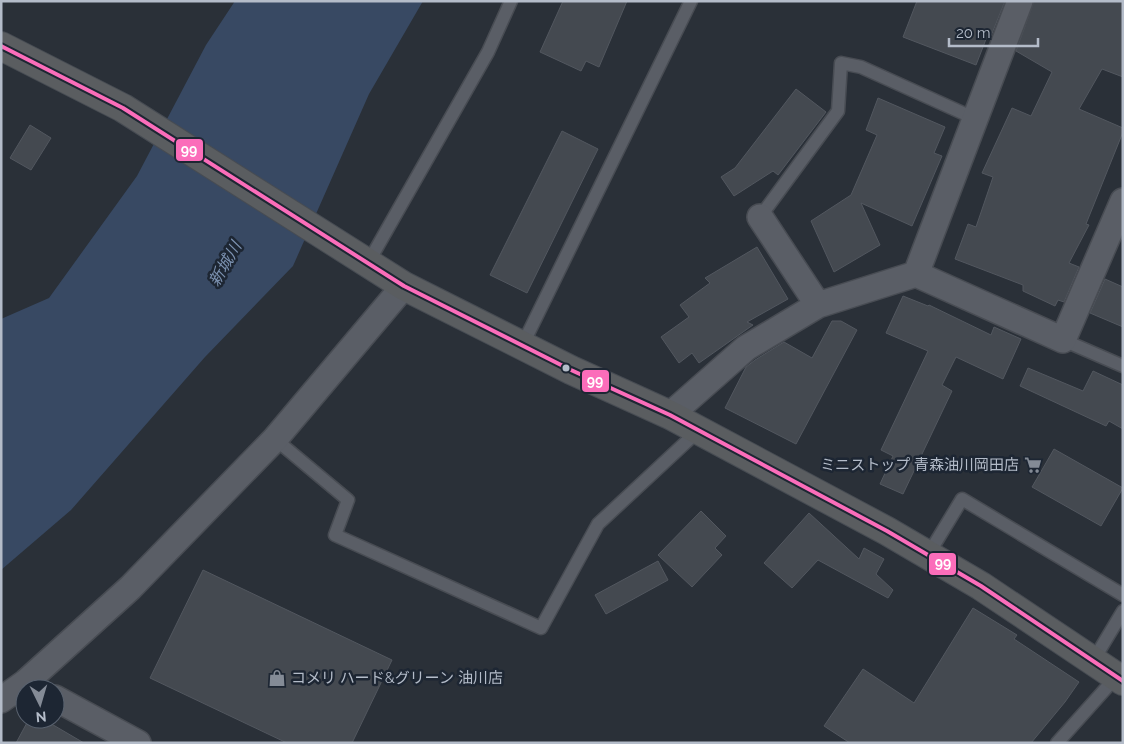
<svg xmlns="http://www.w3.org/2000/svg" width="1124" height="744" font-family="Raleway,'Noto Sans JP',sans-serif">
<rect width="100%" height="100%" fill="#2a3038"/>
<path fill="#384963" d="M235,1H423L369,94L293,266L205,357L71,510L1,570V319L49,298L137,176L206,45Z"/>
<path fill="#444950" stroke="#52575f" d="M563,1H627L599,67L586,61L581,71L540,52Z
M917,1H1005L991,36L988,34L976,65L903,37Z
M1034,1H1123V77L1102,69L1079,109L1123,128V132L1086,224L1089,225L1069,263L1079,267L1064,302L1058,300L1055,306L1023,291V285L955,259L968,224L976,227L993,177L982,173L1012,108L1031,116L1052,72L1016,51Z
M796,89L826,112L778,175L773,171L734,196L721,177L735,168Z
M878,98L945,127L934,153L942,156L912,226L861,203L880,245L834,272L811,221L851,195L877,135L866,130Z
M30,125L51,138L31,170L10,158Z
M562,131L598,149L527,293L490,275Z
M757,247L788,299L747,322L753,325L699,363L692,353L679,363L661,337L689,317L680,305L710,283L705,278Z
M1105,279L1123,287V327L1090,313Z
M903,296L928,306L929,305L991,335L994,327L1021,339L1003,379L956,357L942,385L952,391L903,494L880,484L893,456L881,450L928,351L886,333Z
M832,321H841L857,330L796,444L725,408L746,367L755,360L784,342L812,358Z
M1028,368L1083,391L1093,371L1123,385V429L1109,421L1106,426L1020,386Z
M1054,449L1123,488L1101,526L1032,487Z
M701,511L726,536L715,548L722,555L692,587L658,555Z
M809,513L859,559L864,548L884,559L876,574L893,590L888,598L818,560L792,588L764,563Z
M658,561L668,580L606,614L595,595Z
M203,570L392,660L352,743H287L150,678Z
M973,608L1017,635L1014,639L1079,682L1065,702L1031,743H850L824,726L863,669L914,703Z
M29,719H43L84,743H16Z"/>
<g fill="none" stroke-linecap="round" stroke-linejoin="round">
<g stroke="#484c53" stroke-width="15">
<path id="lane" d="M760,217L838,111L841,63L861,67L976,119
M368,263L488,52L511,1
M1063,340L1123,366
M522,346L691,1
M275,439L348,500L335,535L541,628L598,524L698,431
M928,555L962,499L1123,595
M1093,661L1123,611
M1057,743L1117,676"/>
</g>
<g stroke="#484c53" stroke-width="28">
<path id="street" d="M760,217L818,305
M916,274L1020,1
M670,415L746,348L818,305L916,274L1063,340L1123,201
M55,698L138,743
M1,700L26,682L130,588L275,439L404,286"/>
</g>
<g stroke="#474c53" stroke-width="30">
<path id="highway" d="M1,46L123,108L404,286L571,370L670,415L887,531L981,586L1123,681"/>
</g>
<use href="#lane" stroke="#5a5e66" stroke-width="12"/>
<use href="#street" stroke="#5a5e66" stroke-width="25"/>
<use href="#highway" stroke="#5a5d60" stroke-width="28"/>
<g stroke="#1d2633" stroke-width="8">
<path id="bus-1" d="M1,46L123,108L404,286L571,370L670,415L887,531L981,586L1123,681"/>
</g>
<use href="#bus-1" stroke="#fb6dba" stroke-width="4"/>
</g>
<defs>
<g id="supermarket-bare" transform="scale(1.35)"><path d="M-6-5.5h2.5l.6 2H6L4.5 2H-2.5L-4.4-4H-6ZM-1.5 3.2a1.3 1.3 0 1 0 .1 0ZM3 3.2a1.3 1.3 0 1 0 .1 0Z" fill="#848b96" stroke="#1d2633" stroke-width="2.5" paint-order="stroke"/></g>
<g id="shop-bare" transform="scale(1.35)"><path d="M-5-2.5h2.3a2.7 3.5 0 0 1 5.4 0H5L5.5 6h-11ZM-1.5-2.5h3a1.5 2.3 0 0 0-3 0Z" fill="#848b96" stroke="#1d2633" stroke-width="2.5" paint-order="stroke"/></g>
</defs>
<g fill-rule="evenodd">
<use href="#supermarket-bare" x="1033" y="465"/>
<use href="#shop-bare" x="277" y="678"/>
</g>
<circle fill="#b4bcc9" stroke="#1d2633" stroke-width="2" cx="566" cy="368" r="4.5"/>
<g text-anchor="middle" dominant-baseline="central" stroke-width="5" stroke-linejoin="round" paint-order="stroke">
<g font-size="15" fill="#b4bcc9" stroke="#1d2633" text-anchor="end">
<text x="1019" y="465">ミニストップ 青森油川岡田店</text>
<text x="291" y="678" text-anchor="start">コメリ ハード&amp;グリーン 油川店</text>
</g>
<g font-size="16" font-style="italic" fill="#7c92b1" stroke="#1d2633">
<text transform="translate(225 264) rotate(-60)">新城川</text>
</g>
</g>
<g stroke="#1d2633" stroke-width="2">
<rect x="175" y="138" width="29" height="24" rx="5" fill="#fb6dba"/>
<rect x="581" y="369" width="29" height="24" rx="5" fill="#fb6dba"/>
<rect x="928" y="552" width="29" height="24" rx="5" fill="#fb6dba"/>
</g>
<g font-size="14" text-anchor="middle" font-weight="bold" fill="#fff">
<text x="189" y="155">99</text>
<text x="595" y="386">99</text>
<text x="943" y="568">99</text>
</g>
<rect width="1124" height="744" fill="none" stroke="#b4bcc9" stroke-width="5"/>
<g transform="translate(40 704) rotate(175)"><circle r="24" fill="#1d2633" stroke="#59626f"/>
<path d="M0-4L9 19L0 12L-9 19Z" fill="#848b96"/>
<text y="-8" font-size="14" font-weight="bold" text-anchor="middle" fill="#b4bcc9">N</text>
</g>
<path d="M949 38v8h89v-8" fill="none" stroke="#b4bcc9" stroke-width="2.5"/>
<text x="956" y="38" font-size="15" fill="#b4bcc9" stroke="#1d2633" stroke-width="4" paint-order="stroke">20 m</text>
</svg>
